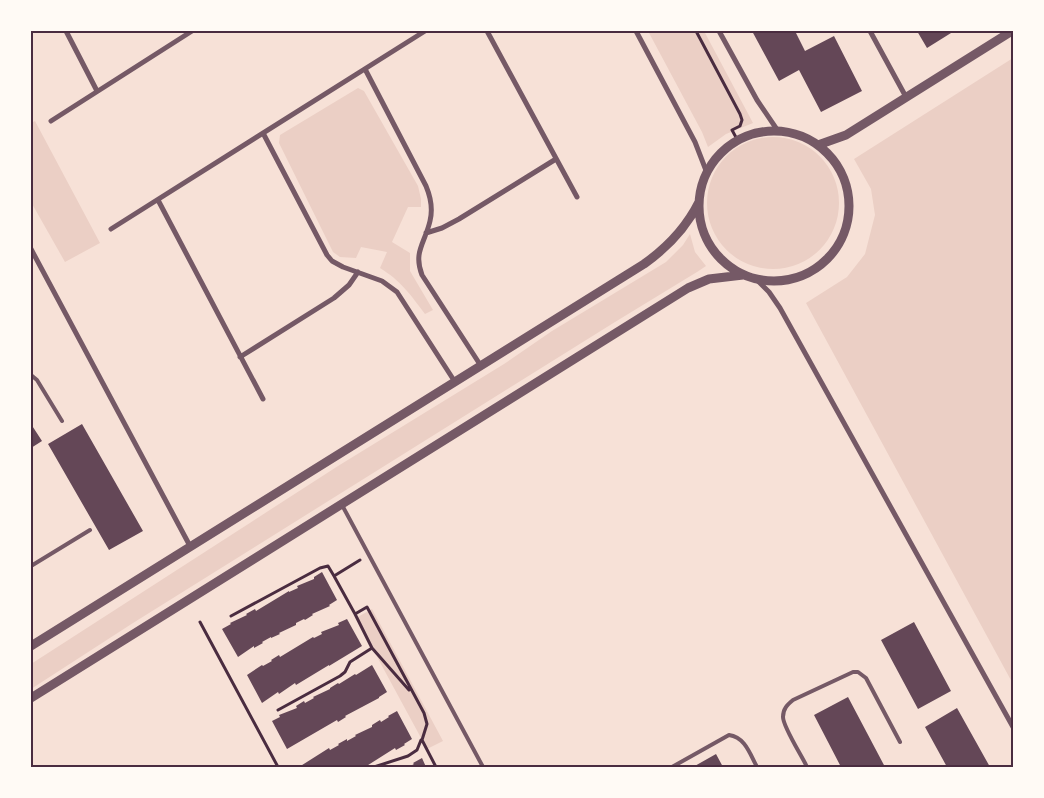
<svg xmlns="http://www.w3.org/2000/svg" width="1044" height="798" font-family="Mulish,sans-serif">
<rect width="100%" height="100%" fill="#f7e1d7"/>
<path fill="#ebcfc5" d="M648,31H704L753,123L726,134L708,147L702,132Z
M1013,58V684L806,303L847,277L865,254L875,215L871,189L854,159Z
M358,88L364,91L418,186L421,199V207H408L392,242L410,253V271L433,310L425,314C410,294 401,281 380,268L387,252L361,247L356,258L340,257L333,252L279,143L280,135Z
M35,121L100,243L65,262L31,202V123Z
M707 203a66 66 0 1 1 132 0a66 66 0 1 1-132 0Z
M690,234L695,252L706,266L697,272L615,322L133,623L31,689V664L338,466L504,364L552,331L666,262L683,245Z
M372,609L443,741L427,749L356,618Z"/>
<path fill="#644757" d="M752,31H795L805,51L834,36L862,91L821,112L799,70L779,81Z
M917,31H950L951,33L927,48Z
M31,424L42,441L31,448Z
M82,424L143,531L109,550L48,444Z
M322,572L337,600L329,605L330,606L312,614L313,615L305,620L304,619L296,623V625L279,633L280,634L271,638V637L262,642L263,643L254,648V646L238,657L222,629L231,624L230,623L247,615L246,614L255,609L256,611L289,591V592L298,588L297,586L314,579V577Z
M347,619L362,646L329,666V665L296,685L295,683L279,694L278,692L262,703L247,675L262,665L263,666L272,661L271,660L279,655L280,657L313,637L314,638L322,634L321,632L339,625L338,623Z
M914,622L951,691L918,709L881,640Z
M372,665L387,692L379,697V698L345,716L346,717L338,722L337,720L287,749L272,721L280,717L279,715L297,708L296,706L304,701L305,703L314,698L313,697L330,689V688L338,683L339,684L355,674L356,675Z
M848,697L885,767H841L814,715Z
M957,708L990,767H947L925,727Z
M397,711L412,739L404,744L405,745L396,750L395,748L365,767H299L329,748L330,750L339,745L338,744L347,739V741L356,736L355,735L372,727V725L380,720L381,722L389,717L388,716Z
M716,754L723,767H693Z
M422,758L426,767H409L414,764L413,763Z"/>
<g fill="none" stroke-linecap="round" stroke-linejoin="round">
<path stroke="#4a2c40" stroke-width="3" d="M696,31L740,114L742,120L740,126L732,130L738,141
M360,560L334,576L355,614L367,607L424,713L427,724L422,740L436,767
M355,614L372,648L409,690
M231,616L320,568L328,566L334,576
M200,622L278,767
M278,710L340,676L345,672L350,662L372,648
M374,767L408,756L417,750L421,740"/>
<path stroke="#755966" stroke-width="4" d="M31,375L37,380L62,421
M342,505L483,767
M31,566L90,530
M672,767L729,735C745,737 750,754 757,767
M807,767C802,756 783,727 783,717C783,709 787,705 793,700L853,672H858L866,678L900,742"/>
<path stroke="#755966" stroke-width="5" d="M66,31L97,91
M487,31L577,197
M636,31L695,142L707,173
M719,31L757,100L778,131
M870,31L906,97
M365,69L426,186C431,198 433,209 430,221C425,243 413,252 422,275L481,366
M51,121L192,31
M263,133L327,255L332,261L343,267L382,281L397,292L455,382
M158,200L263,399
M111,229L425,31
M426,233L442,228L459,219L556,159
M31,249L190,546
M756,279L769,292L780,308L1013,727
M240,357L334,298L349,285L358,272"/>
<path stroke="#755966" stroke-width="9" d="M699 206a75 75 0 1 1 150 0a75 75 0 1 1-150 0Z
M818,145L846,135L1012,31
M31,646L644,264C668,247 686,228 699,202
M31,698L688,288L709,279L743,275"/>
</g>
<rect width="1044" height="798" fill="none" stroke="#fffaf5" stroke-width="65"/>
<rect x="32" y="32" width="980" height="734" fill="none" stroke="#4a2c40" stroke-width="2"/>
</svg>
